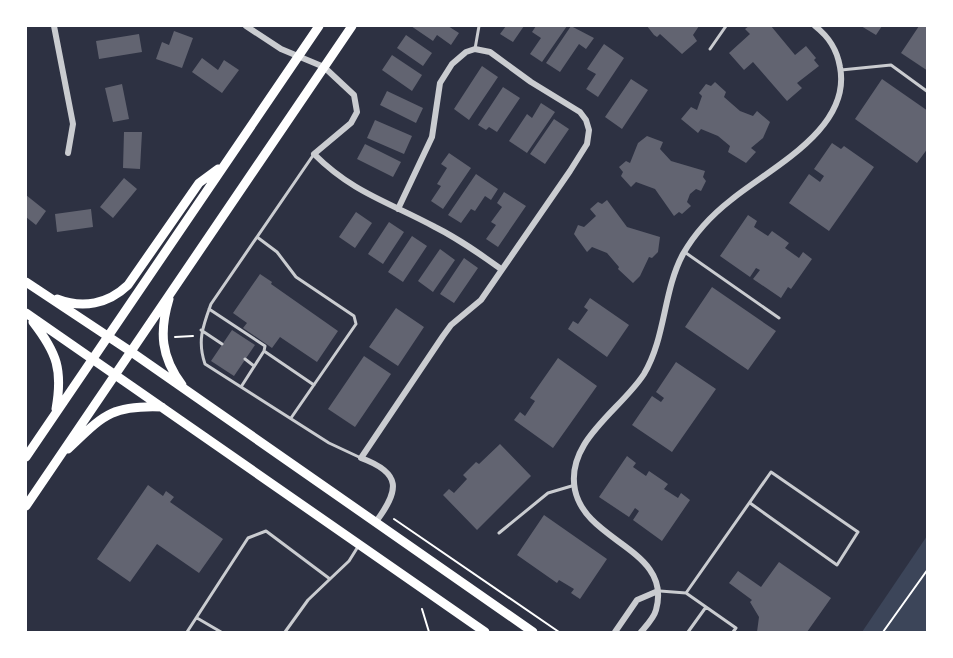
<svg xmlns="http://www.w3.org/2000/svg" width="953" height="658" font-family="Jost,sans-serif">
<rect width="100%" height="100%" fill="#2d3142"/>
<path fill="#3c4559" d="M927,536V632H862Z"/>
<path fill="#626471" d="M411,26H448L459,33L451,45L437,35L433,41Z
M506,26H524L513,42L500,34Z
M536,26H567L542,62L530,54L541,38L532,32Z
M571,26L594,38L586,49L579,44L560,72L546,63Z
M647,26H699L693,35L697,41L682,54L660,34L657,37L654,35Z
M749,26H771L795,55L806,46L816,58L814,60L819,66L797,83L802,88L787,101L753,62L744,70L729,53L750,34L745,29Z
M861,26H882L876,35Z
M919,26H928V71L901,53Z
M174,31L193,38L182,68L156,59L162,42L169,45Z
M139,34L142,52L99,59L96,41Z
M406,35L432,53L423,66L397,48Z
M604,44L624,58L598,97L586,89L596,74L587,69Z
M392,55L422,75L412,91L382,70Z
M202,58L218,70L224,60L239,70L222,93L192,72Z
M482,66L498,77L469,120L454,109Z
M631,79L648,90L622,129L605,117Z
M882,79L928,111V148L917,163L855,119Z
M715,82L726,92L724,97L740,111L753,116L757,111L770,122L763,138L751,148L756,152L746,163L728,152L730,146L718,136L701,129L698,133L681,119L691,107L697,110L702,96L699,93L706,84L711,86Z
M122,84L129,119L113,122L105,88Z
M503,87L520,98L497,132L489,127L486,130L478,125Z
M387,91L423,108L416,123L380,105Z
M541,103L555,112L527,153L509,141L527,114L532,118Z
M554,119L569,129L545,164L530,154Z
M375,120L412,136L404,154L367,138Z
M124,132H142L140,169L123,168Z
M647,136L663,142L660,149L671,161L705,171L703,177L706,181L701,191L696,189L690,194L687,202L691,206L682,214L679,212L674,216L655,189L636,182L631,187L621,176L623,172L619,167L626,161L630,163L638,143Z
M832,143L841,149L844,146L874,167L829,231L789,203L809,174L820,182L824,176L814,169Z
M365,144L401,162L393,177L357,159Z
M449,153L471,168L443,209L431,201L441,186L437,184L447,168L441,164Z
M476,174L498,189L491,200L485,196L475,211L471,209L461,223L448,215Z
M124,178L137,189L113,218L100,207Z
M504,192L526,206L498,247L486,239L496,225L491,222L502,207L497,203Z
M26,195L46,211L36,225L26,217Z
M607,200L627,227L660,237L658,252L652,258L649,257L640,276L633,283L618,269L619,267L607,253L592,247L587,252L574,234L578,225L584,227L596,216L590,209L598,202L602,204Z
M91,209L93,227L57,232L55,214Z
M356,212L372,223L355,248L339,237Z
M748,215L757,221L754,227L768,236L772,231L789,243L785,248L799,258L803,252L812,259L791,289L788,287L781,298L753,279L760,270L756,268L750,277L720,256Z
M389,222L404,232L383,264L368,254Z
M412,236L427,246L403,282L388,272Z
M440,249L455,260L433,292L418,281Z
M464,258L478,268L454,303L440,294Z
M260,274L272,282L271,284L338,331L317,362L280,337L272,348L243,328L247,323L233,313Z
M712,287L776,331L748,370L685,327Z
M590,298L629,325L607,357L568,329L573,321L578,324L588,310L584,307Z
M396,308L424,327L398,366L369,347Z
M232,330L255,345L234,376L211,361Z
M364,356L391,374L355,427L328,409Z
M558,358L597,386L553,448L514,420L520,412L525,416L535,401L530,398Z
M676,362L716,389L672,452L632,425L652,396L661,402L664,398L656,392Z
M500,444L531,476L477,530L443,495L449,489L454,493L467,479L463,475L476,462L479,464Z
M627,456L636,463L633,467L646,476L649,471L668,484L664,489L678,498L681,493L690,500L662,541L633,520L639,511L635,508L629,517L599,497Z
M148,485L163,496L166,491L174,497L170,502L223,539L199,573L157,544L130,582L97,559Z
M544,515L607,559L580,599L571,593L574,589L559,580L557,583L517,555Z
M779,562L831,598L807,632H757L759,617L750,602L752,600L729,583L738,571L761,587Z"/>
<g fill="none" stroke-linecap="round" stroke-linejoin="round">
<path stroke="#fff" stroke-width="2" d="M175,337L193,336
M394,519L559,632
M422,609L429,632
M883,632L928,569"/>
<path stroke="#caccd0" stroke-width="3" d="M475,49L479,26
M710,49L726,26
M841,70L891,65L928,92
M314,154L211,304C203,326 197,341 205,364L329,443L361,458
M257,237L277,252L296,277L354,316L356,324L291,418
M686,253L779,318
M209,309L265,346L264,351
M201,330L222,344
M245,359L254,366
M241,387L264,351L314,385
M499,533L548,493L575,485
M660,591L686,593L736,628L733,632
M686,593L771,472L858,532L837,565L750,503
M197,618L221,632
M187,632L248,538L266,531L330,579L349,561L359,545
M285,632L308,600L330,579
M688,632L706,607"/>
<path stroke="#caccd0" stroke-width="6" d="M54,26L73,124L68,153
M246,26L281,49L324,67L354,95L357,112L351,123L314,154C353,193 389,202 435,227C459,239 480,254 501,269
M375,523C400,490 402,473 361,458L443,336L451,325L481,300L570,171L587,144L589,130L586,120L580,112L531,82L490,52L475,49L466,52L452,64L440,83L432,137L398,209
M615,632L637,600L658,591
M641,632C646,626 654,618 656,610C673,549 586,543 575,490C565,441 621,410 644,374C666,337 663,291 683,254C695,233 713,214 731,200C770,168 852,129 840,67C837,49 829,37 815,26"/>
<path stroke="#fff" stroke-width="9" d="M26,282L130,351L533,632
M57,299C83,309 108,304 128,285L199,183L218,169
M169,299C159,332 161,357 182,385
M26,313L485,632
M33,322C57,353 63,370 56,409
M68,449C103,416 110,405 162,407
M26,457L319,26
M26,506L352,26"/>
</g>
<rect width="953" height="658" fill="none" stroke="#ffffff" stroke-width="54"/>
</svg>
